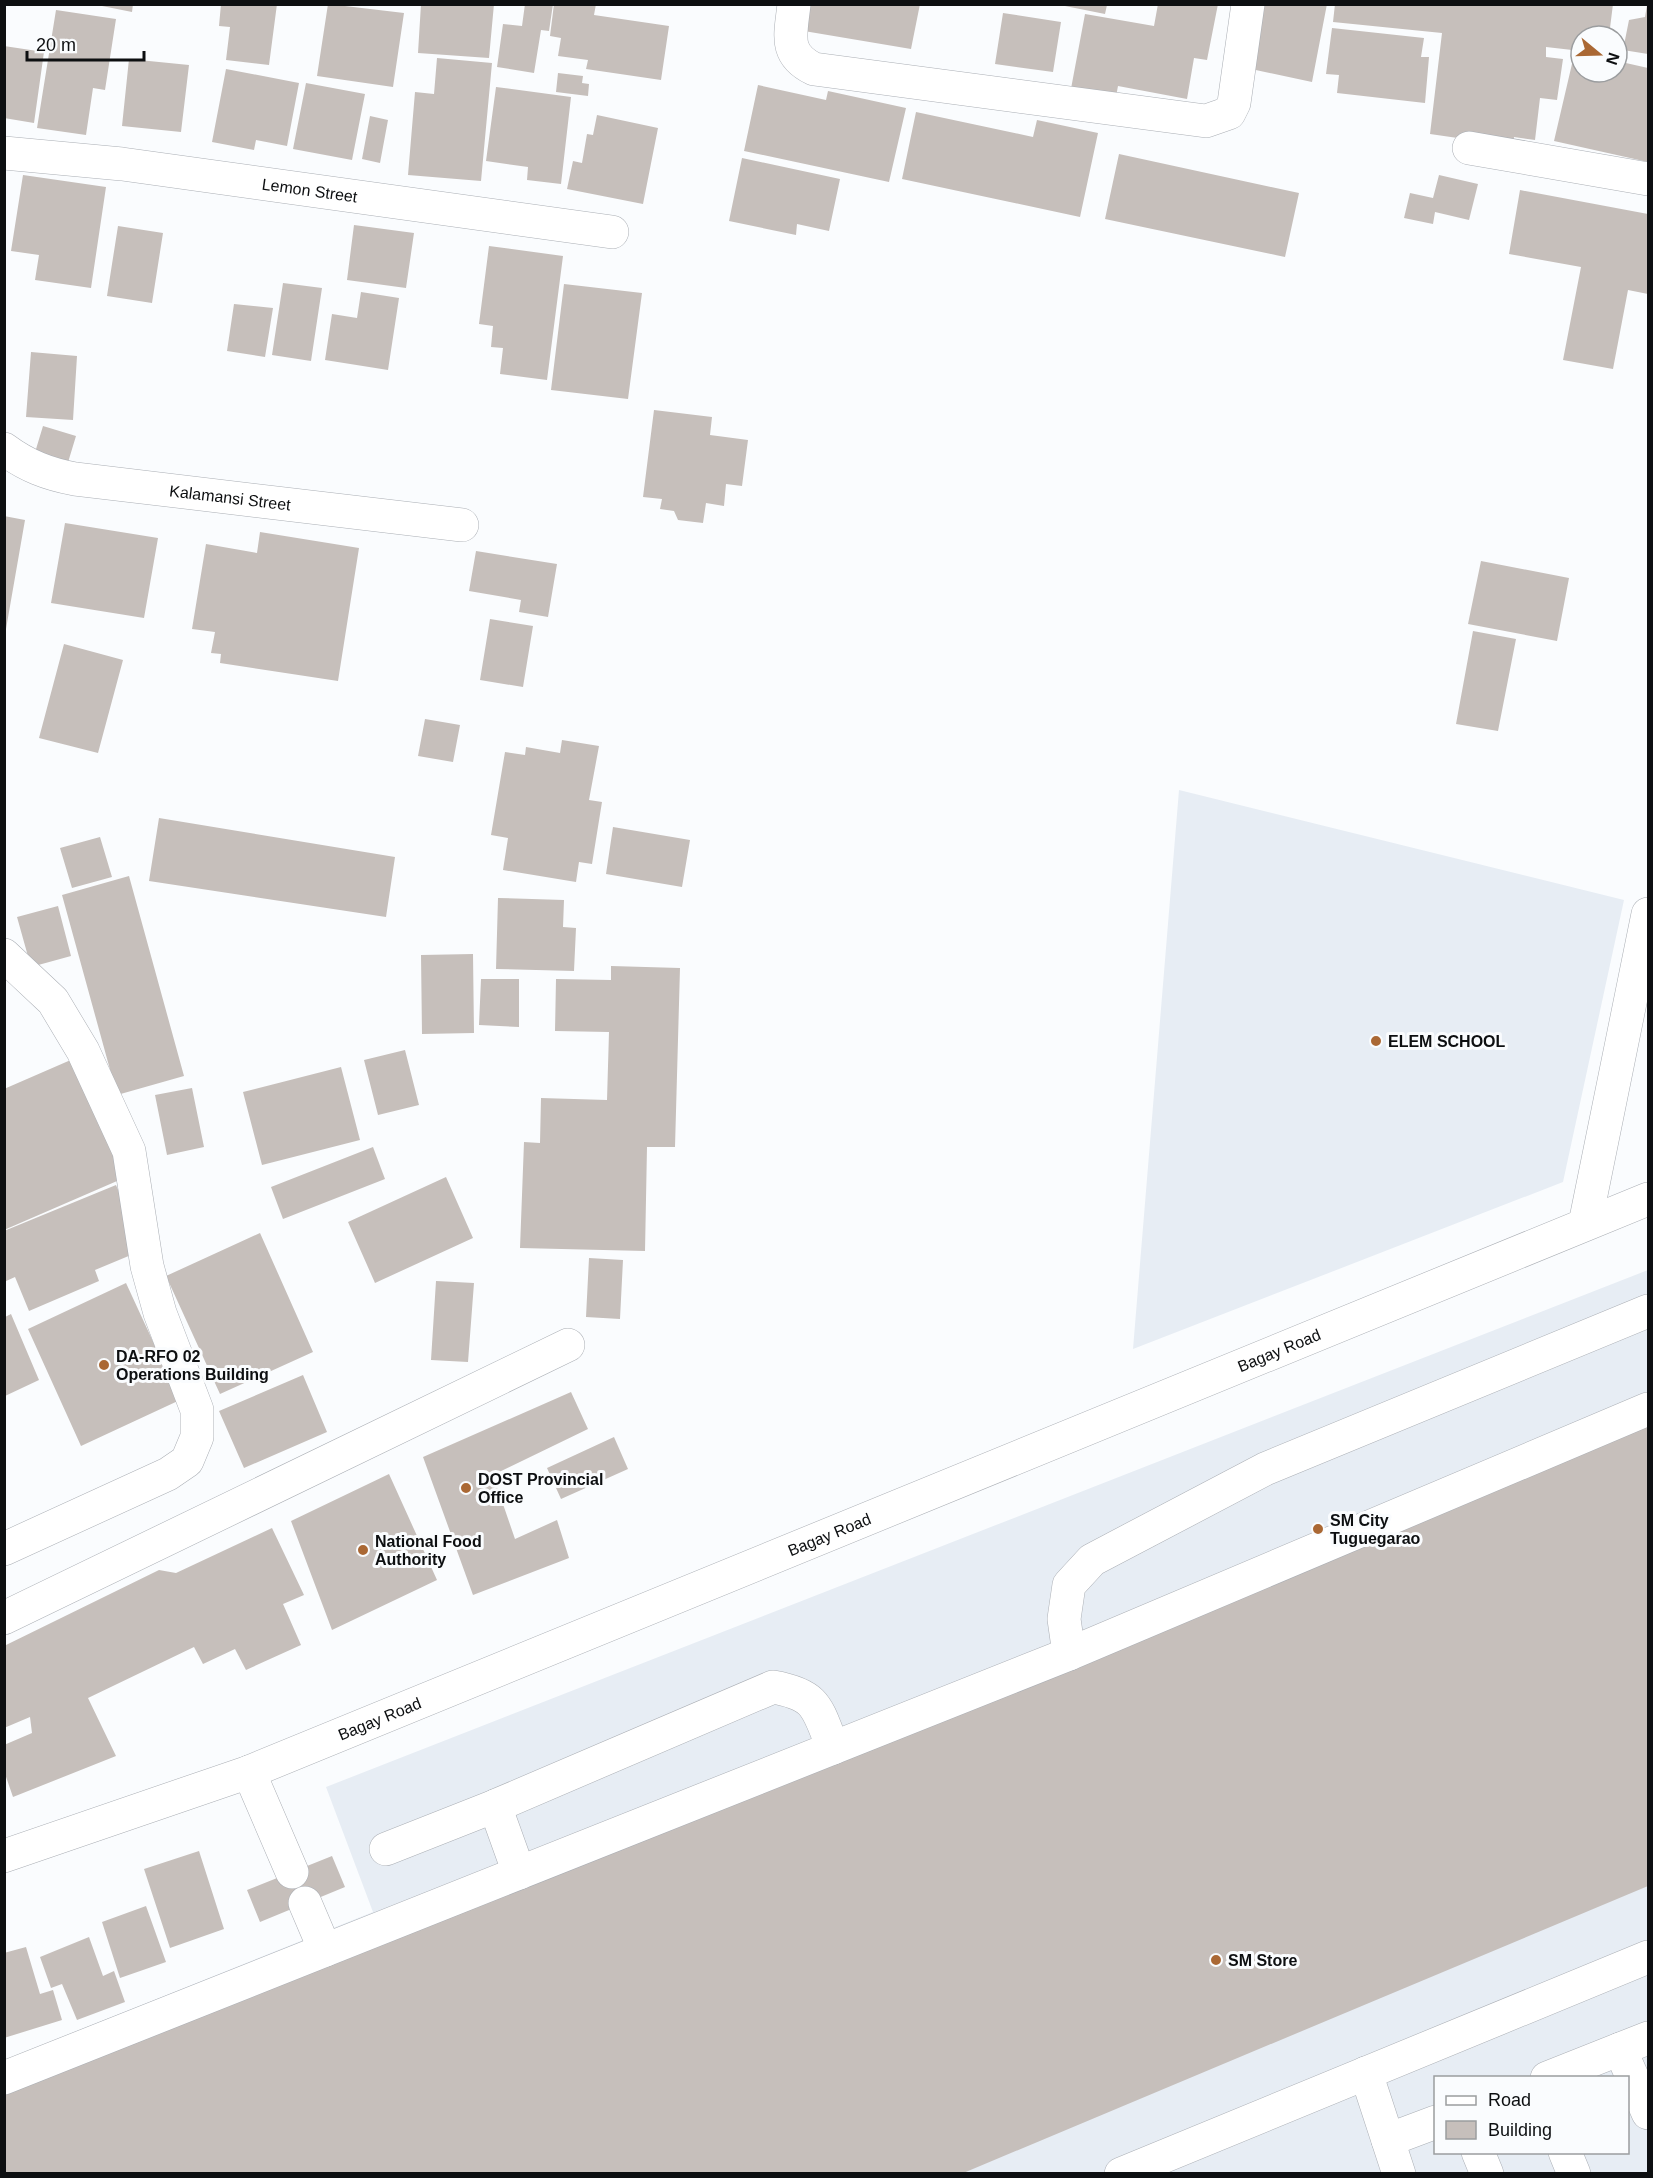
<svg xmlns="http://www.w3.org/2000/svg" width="1653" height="2178" font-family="Helvetica,sans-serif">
<rect width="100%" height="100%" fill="#fafcfe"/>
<path fill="#e7edf4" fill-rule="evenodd" d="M1179,790L1624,900L1563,1182L1133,1349Z
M1648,1270V2173L5,2174V2060L373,1912L326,1787ZM1436,2078H1628V2152H1436Z"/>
<path fill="#c6bfbb" d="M92,4H133L132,12Z
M221,4H277L269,65L226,60L230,27L219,26Z
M328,4L404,13L393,87L317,76Z
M421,4H494L489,58L418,53Z
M525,4H553L549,31L541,30L534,73L497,67L503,24L522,26Z
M554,4H596L594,15L669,26L661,80L586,69L588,60L558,56L561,38L550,36Z
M808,4H920L911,49L804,31Z
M1158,4H1218L1207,60L1194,58L1187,99L1118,86L1115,102L1070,94L1085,14L1154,26Z
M1265,4H1327L1312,82L1251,69Z
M1335,4H1613L1609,36H1581V51L1546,47V57L1563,59L1557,100L1540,98L1535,140L1514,137L1513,146L1430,134L1442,33L1333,22Z
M1060,5H1107L1105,14Z
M1647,5L1648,54L1623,50L1629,20L1645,17Z
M56,10L116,19L105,90L93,88L86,135L37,128Z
M1003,13L1061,22L1053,72L995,64Z
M1332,28L1424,38L1421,57H1429L1425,103L1337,93L1339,75L1326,74Z
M4,46L44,52L34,123L4,118Z
M1575,51L1581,53V72H1617V61L1648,68V162L1554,141Z
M437,58L492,63L481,181L408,175L415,92L434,94Z
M129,59L189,65L181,132L122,126Z
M226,69L299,83L287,146L256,140L254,150L212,142Z
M558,73L583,76L582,83L589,84L588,96L556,92Z
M306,83L365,94L352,160L293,149Z
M758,85L826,100L828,91L906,108L889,182L744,151Z
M496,87L571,97L561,184L527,180L528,167L486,161Z
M916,112L1033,137L1037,120L1098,133L1080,217L902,179Z
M597,115L658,128L643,204L567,189L573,161L582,163L587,134L593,135Z
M370,116L388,120L380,163L362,159Z
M1119,154L1299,193L1285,257L1105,219Z
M742,158L840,179L829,231L797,224L796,235L729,221Z
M23,175L106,187L91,288L35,280L39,255L11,251Z
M1439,175L1478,184L1469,220L1435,212L1433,224L1404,218L1410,193L1433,198Z
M1520,190L1648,214V294L1628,290L1613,369L1563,360L1581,267L1509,254Z
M354,225L414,233L406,288L347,280Z
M118,226L163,233L152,303L107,296Z
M489,246L563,256L547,380L500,374L503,348L491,347L493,326L479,324Z
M283,283L322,288L311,361L272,355Z
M564,284L642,293L628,399L551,390Z
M361,292L399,298L388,370L325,360L332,314L357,318Z
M234,304L273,308L265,357L227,351Z
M31,352L77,356L73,420L26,417Z
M654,410L712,417L710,435L748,440L742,486L726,484L724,506L706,503L703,523L678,520L674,511L660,509L662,499L643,497Z
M43,426L76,436L66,469L33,459Z
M4,516L25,520L6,629H4Z
M65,523L158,538L144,618L51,603Z
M260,532L359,548L338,681L220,663L221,654L211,653L215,632L192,629L206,544L257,553Z
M476,551L557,564L548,617L519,612L521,600L469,591Z
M1481,561L1569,578L1557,641L1468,624Z
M490,619L533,626L523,687L480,680Z
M1473,631L1516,639L1498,731L1456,724Z
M64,644L123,660L98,753L39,738Z
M425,719L460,725L453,762L418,756Z
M562,740L599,746L589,800L602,802L592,864L579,862L576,882L503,870L508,838L491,835L505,752L525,755L526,747L560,753Z
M159,818L395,857L386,917L149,881Z
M613,827L690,840L682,887L606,874Z
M100,837L112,877L72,888L60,848Z
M129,876L184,1076L117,1095L62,895Z
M498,898L564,900L563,927L576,928L574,971L496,969Z
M58,906L71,956L31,967L17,917Z
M473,954L474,1033L422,1034L421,955Z
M611,966L680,968L675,1147H647L645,1251L520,1248L524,1142L540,1143L541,1098L607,1100L609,1032L555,1031L556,979L611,980Z
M481,979H519V1027L479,1025Z
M405,1050L419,1105L378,1115L364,1060Z
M73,1059L124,1178L4,1230V1089Z
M341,1067L360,1140L262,1165L243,1092Z
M192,1088L204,1147L167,1155L155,1095Z
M373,1147L385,1179L283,1219L271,1187Z
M446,1177L473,1238L375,1283L348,1222Z
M116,1185L143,1250L95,1270L99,1281L29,1311L15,1277L4,1282V1231Z
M260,1233L313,1352L220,1394L166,1276Z
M589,1258L623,1260L620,1319L586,1317Z
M436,1281L474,1283L468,1362L431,1360Z
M126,1283L180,1400L81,1446L28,1329Z
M11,1314L39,1380L5,1396V1317Z
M303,1375L327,1432L244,1468L219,1411Z
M571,1392L588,1429L493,1475L515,1539L557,1520L569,1558L473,1595L423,1457Z
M1648,1421V1886L961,2174H4V2084Z
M614,1437L628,1469L561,1499L547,1468Z
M389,1474L437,1580L332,1630L291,1521Z
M272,1528L304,1595L283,1604L301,1645L246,1670L235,1649L203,1664L194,1647L88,1698L116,1756L13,1797L4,1771V1745L32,1733L30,1717L4,1728V1646L159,1570L176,1573Z
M199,1851L224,1929L170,1948L144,1869Z
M332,1856L345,1887L260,1922L247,1890Z
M146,1906L166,1962L120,1978L102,1922Z
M89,1937L103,1976L114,1971L125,2002L77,2020L62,1984L51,1988L40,1957Z
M26,1947L40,1994L53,1990L62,2020L4,2038V1953Z"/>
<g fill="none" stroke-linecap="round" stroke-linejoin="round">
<g stroke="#abafb5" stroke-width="34">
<g id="minor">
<path d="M794,4C791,34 783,54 814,69L1206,121L1229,113L1234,103L1248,4"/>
<path d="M1469,148L1648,179"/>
<path id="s1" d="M4,153L122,164L612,232"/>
<path id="s2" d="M4,449C27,466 48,474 75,479L462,525"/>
<path d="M4,955L53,1001L83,1051L129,1151L147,1266L160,1313L197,1410V1437L187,1461L168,1474L4,1549"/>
<path d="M1585,1224L1648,914"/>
<path d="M4,1618L568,1345"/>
<path d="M1069,1654L1064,1619L1069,1585L1092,1560L1265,1469L1648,1311"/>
<path d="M249,1772L292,1872"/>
<path d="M495,1806L519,1873"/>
<path d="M386,1849L495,1806L773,1687C818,1695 817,1708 833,1748"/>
<path id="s3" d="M4,1856L249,1772L1648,1199"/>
<path d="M305,1903L325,1950"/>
<path d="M1620,2049L1648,2113"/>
<path d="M1366,2073L1399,2174"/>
<path d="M4,2078L1069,1654L1648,1409"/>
<path d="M1547,2078L1648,2038"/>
<path d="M1388,2140L1436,2122"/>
<path d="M1478,2152L1487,2174"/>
<path d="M1565,2152L1574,2174"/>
<path d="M1121,2174L1648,1957"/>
</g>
</g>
<use href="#minor" stroke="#fff" stroke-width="33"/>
</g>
<g fill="#aa6834" stroke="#fafcfe" stroke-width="2">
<circle cx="1376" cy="1041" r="6"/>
<circle cx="104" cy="1365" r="6"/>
<circle cx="466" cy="1488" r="6"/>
<circle cx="1318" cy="1529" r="6"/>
<circle cx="363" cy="1550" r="6"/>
<circle cx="1216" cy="1960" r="6"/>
</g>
<g text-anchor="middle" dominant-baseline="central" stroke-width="6" stroke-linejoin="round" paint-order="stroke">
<g font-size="16" fill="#0d0f11" stroke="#fafcfe">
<text stroke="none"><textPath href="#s1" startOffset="308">Lemon Street</textPath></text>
<text stroke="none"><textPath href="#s2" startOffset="234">Kalamansi Street</textPath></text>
<text stroke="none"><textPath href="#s3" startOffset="1372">Bagay Road</textPath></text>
<text stroke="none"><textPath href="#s3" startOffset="886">Bagay Road</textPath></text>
<text stroke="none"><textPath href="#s3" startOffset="400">Bagay Road</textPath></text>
</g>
<g font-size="16" font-weight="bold" fill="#0d0f11" stroke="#fafcfe" text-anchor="start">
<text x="1388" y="1041">ELEM SCHOOL</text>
<text x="116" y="1356">DA-RFO 02<tspan x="116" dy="18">Operations Building</tspan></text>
<text x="478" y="1479">DOST Provincial<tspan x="478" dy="18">Office</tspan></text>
<text x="1330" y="1520">SM City<tspan x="1330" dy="18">Tuguegarao</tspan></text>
<text x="375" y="1541">National Food<tspan x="375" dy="18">Authority</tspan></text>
<text x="1228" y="1960">SM Store</text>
</g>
</g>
<rect width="1653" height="2178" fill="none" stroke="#0d0f11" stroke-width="12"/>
<rect x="1434" y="2076" width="195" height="78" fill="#fafcfe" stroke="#9b9d9f" stroke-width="1.5"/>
<rect x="1446" y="2096" width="30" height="9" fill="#ffffff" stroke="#9b9d9f" stroke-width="1.5"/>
<text x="1488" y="2106" font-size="18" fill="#0d0f11">Road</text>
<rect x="1446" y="2121" width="30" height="18" fill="#c6bfbb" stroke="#9b9d9f" stroke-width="1.5"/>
<text x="1488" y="2136" font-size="18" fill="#0d0f11">Building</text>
<g transform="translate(1599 54) rotate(109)"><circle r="28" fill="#fafcfe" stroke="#9b9d9f" stroke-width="1.5"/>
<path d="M0-4.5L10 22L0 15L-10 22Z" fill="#aa6834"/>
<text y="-9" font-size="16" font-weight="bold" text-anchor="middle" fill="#0d0f11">N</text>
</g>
<path d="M27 51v9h117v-9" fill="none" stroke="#0d0f11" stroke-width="3"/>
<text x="36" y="51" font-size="18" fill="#0d0f11" stroke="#fafcfe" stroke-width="4.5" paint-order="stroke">20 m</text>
</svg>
